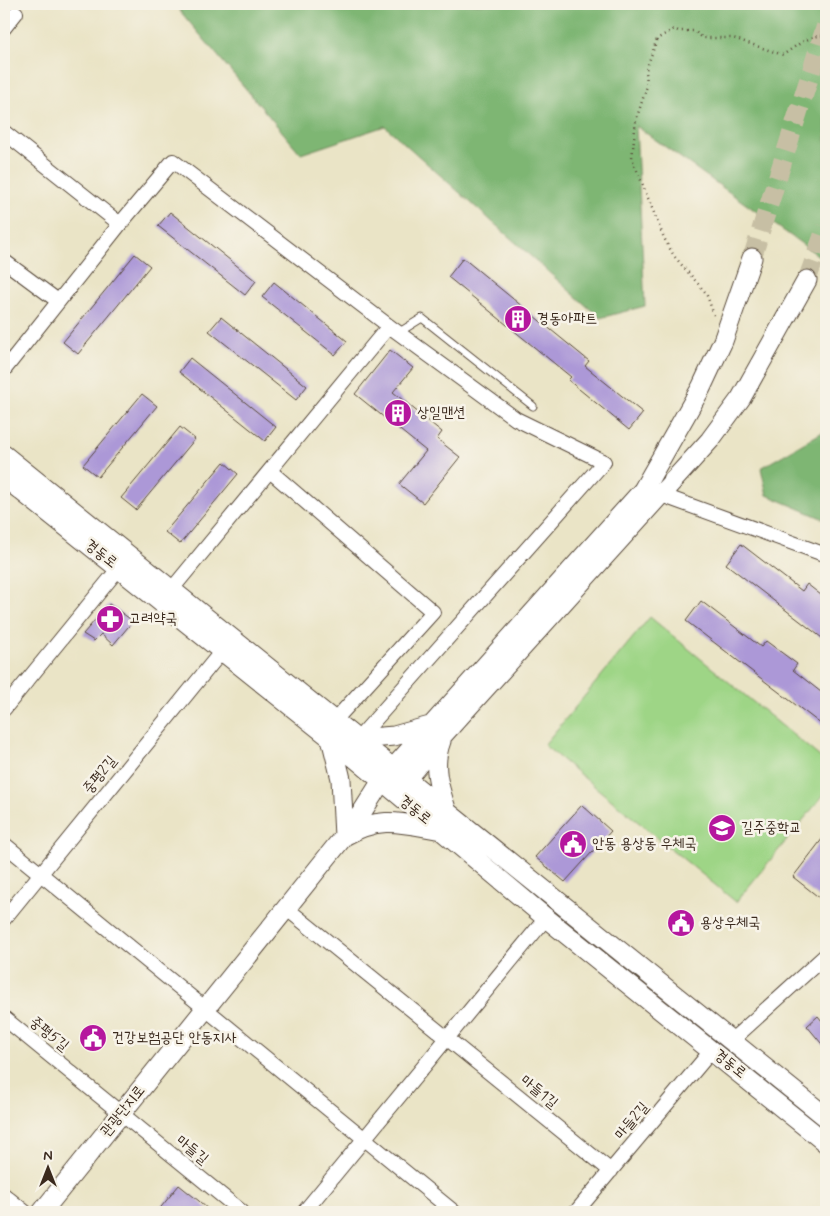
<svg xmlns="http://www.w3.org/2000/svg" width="830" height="1216" font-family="Mynerve,'Poor Story',sans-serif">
<rect width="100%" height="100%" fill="#f7f3e8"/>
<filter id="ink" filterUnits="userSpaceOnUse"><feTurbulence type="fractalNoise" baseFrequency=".02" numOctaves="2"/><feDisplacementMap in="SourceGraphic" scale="10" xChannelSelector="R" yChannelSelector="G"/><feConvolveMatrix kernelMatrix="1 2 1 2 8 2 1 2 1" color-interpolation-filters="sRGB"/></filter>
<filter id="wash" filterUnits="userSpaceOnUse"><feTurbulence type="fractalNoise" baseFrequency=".0096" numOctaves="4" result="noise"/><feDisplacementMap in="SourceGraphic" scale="20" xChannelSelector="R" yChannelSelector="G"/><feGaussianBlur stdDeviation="1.12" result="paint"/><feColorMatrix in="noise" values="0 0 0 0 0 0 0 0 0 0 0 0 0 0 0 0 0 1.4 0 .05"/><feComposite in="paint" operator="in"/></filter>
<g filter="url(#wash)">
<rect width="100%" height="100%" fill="#eae4c6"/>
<path fill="#9ed586" stroke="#6c8052" d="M650,617L826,762V792L736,902L544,745Z"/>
<path fill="#7eb673" stroke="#5c7048" d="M174,4H826V261L636,126L645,306L600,318L385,126L301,154Z
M826,430V520L767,495L761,468Z"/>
<g id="blocks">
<path fill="#ac98d7" d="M170,212L256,281L245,295L158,226Z
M135,254L150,266L78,354L63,342Z
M463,258L589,361L585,366L643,413L629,430L568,380L571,377L448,277Z
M274,282L347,341L335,355L262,297Z
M221,317L307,386L296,400L209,331Z
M390,350L413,368L393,392L442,432L437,439L460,457L423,503L399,484L426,451L355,394Z
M190,358L276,427L265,441L179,372Z
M142,394L157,406L98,477L83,465Z
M180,427L195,439L136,510L121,498Z
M224,462L238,474L180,544L165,532Z
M741,544L802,591L807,584L826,599V641L726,564Z
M701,601L761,647L766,641L797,664L793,670L826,696V728L686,621Z
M109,604L133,621L113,645L101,634L94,641L83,634Z
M582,805L611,831L565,882L535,857Z
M826,834V903L793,877Z
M818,1016L826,1026V1049L807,1026Z
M179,1185L199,1201L211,1212H157Z"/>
</g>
</g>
<g filter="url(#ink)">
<use href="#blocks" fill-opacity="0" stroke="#554637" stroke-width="1"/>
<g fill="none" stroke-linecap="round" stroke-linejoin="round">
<path stroke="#c7bfa4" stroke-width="19" stroke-dasharray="19 9" stroke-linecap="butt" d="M752,258L826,25
M807,280L826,227"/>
<g stroke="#554637" stroke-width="9">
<path id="lane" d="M398,333L422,318L533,406"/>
</g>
<g stroke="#554637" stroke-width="16">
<path id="street" d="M4,28L16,13
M4,132L120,224L173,161L389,326L516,419L604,462L358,739
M4,261L58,301
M4,370L120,224
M270,471L433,612L335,720
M653,492L826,555
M172,589L389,326
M4,709L119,568
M4,844L454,1212
M286,908L611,1171
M4,919L222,651
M4,1018L242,1212
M731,1041L826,955
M4,1195L25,1212
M304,1212L546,918
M576,1212L712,1050"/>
</g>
<g stroke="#554637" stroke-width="21">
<path id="secondary" d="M4,455C279,675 551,898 826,1117
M4,477L331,738L546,918L826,1143
M331,738L341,779L344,836C380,816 398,822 436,829
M358,739L394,736L430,726
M441,741C431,767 440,790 448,815
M398,789L443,735L710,440L741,398L807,280
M42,1212L357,820L381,782L643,490L701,388L723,341L752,258"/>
</g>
<path stroke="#554637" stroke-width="2.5" stroke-dasharray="1 4" stroke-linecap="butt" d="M714,315L706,293L674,256L664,238L632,158L636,120L647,86L646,70L657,39L674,29L678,31H694L703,38H733L783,55C796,46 810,34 826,36"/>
<use href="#lane" stroke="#fff" stroke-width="7"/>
<use href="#street" stroke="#fff" stroke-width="14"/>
<use href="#secondary" stroke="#fff" stroke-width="19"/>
</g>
</g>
<defs>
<g id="building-disc" transform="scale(1.4375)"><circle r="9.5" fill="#b5179e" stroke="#f7f3e8"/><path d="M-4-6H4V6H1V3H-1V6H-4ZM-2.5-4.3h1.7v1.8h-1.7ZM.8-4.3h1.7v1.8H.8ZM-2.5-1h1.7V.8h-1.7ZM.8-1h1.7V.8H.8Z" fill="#fff"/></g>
<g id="pharmacy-disc" transform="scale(1.4375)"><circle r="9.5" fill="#b5179e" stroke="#f7f3e8"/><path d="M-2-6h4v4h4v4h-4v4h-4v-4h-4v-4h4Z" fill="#fff"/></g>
<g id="school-disc" transform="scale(1.4375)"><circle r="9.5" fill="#b5179e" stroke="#f7f3e8"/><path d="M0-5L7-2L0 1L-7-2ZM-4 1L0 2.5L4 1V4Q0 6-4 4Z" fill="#fff"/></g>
<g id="civic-disc" transform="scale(1.4375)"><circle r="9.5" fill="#b5179e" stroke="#f7f3e8"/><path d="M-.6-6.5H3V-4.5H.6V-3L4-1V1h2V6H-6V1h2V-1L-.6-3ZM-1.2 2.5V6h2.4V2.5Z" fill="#fff"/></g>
</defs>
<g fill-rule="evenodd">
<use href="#building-disc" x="518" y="319"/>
<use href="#building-disc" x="398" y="413"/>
<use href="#pharmacy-disc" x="110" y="619"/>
<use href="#school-disc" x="722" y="828"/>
<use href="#civic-disc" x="573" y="844"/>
<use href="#civic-disc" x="681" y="923"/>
<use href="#civic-disc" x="93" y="1038"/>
</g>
<g text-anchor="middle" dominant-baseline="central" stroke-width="5" stroke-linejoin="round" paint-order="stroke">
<g font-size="15" fill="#3b2a1e" stroke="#f7f3e8" text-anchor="start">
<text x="537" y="319">경동아파트</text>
<text x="417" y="413">상일맨션</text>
<text x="129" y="619">고려약국</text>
<text x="741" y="828">길주중학교</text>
<text x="592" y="844">안동 용상동 우체국</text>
<text x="700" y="923">용상우체국</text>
<text x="112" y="1038">건강보험공단 안동지사</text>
</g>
<g font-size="15" fill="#3b2a1e" stroke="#f7f3e8">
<text transform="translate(101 554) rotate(38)">경동로</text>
<text transform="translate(100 775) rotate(-51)">중평2길</text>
<text transform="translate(415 810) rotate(39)">경동로</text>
<text transform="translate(49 1034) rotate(39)">중평5길</text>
<text transform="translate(730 1064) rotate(39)">경동로</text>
<text transform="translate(539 1092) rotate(39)">마들1길</text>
<text transform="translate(123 1111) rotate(-51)">관광단지로</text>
<text transform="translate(632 1121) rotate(-50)">마들2길</text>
<text transform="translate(192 1150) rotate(39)">마들길</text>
</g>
</g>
<rect width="830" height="1216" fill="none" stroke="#f7f3e8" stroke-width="20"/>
<g transform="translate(48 1168)" stroke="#f7f3e8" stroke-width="4" paint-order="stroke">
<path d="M0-4L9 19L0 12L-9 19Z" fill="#3b2a1e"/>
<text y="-8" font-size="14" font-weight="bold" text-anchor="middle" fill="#3b2a1e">N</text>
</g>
</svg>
